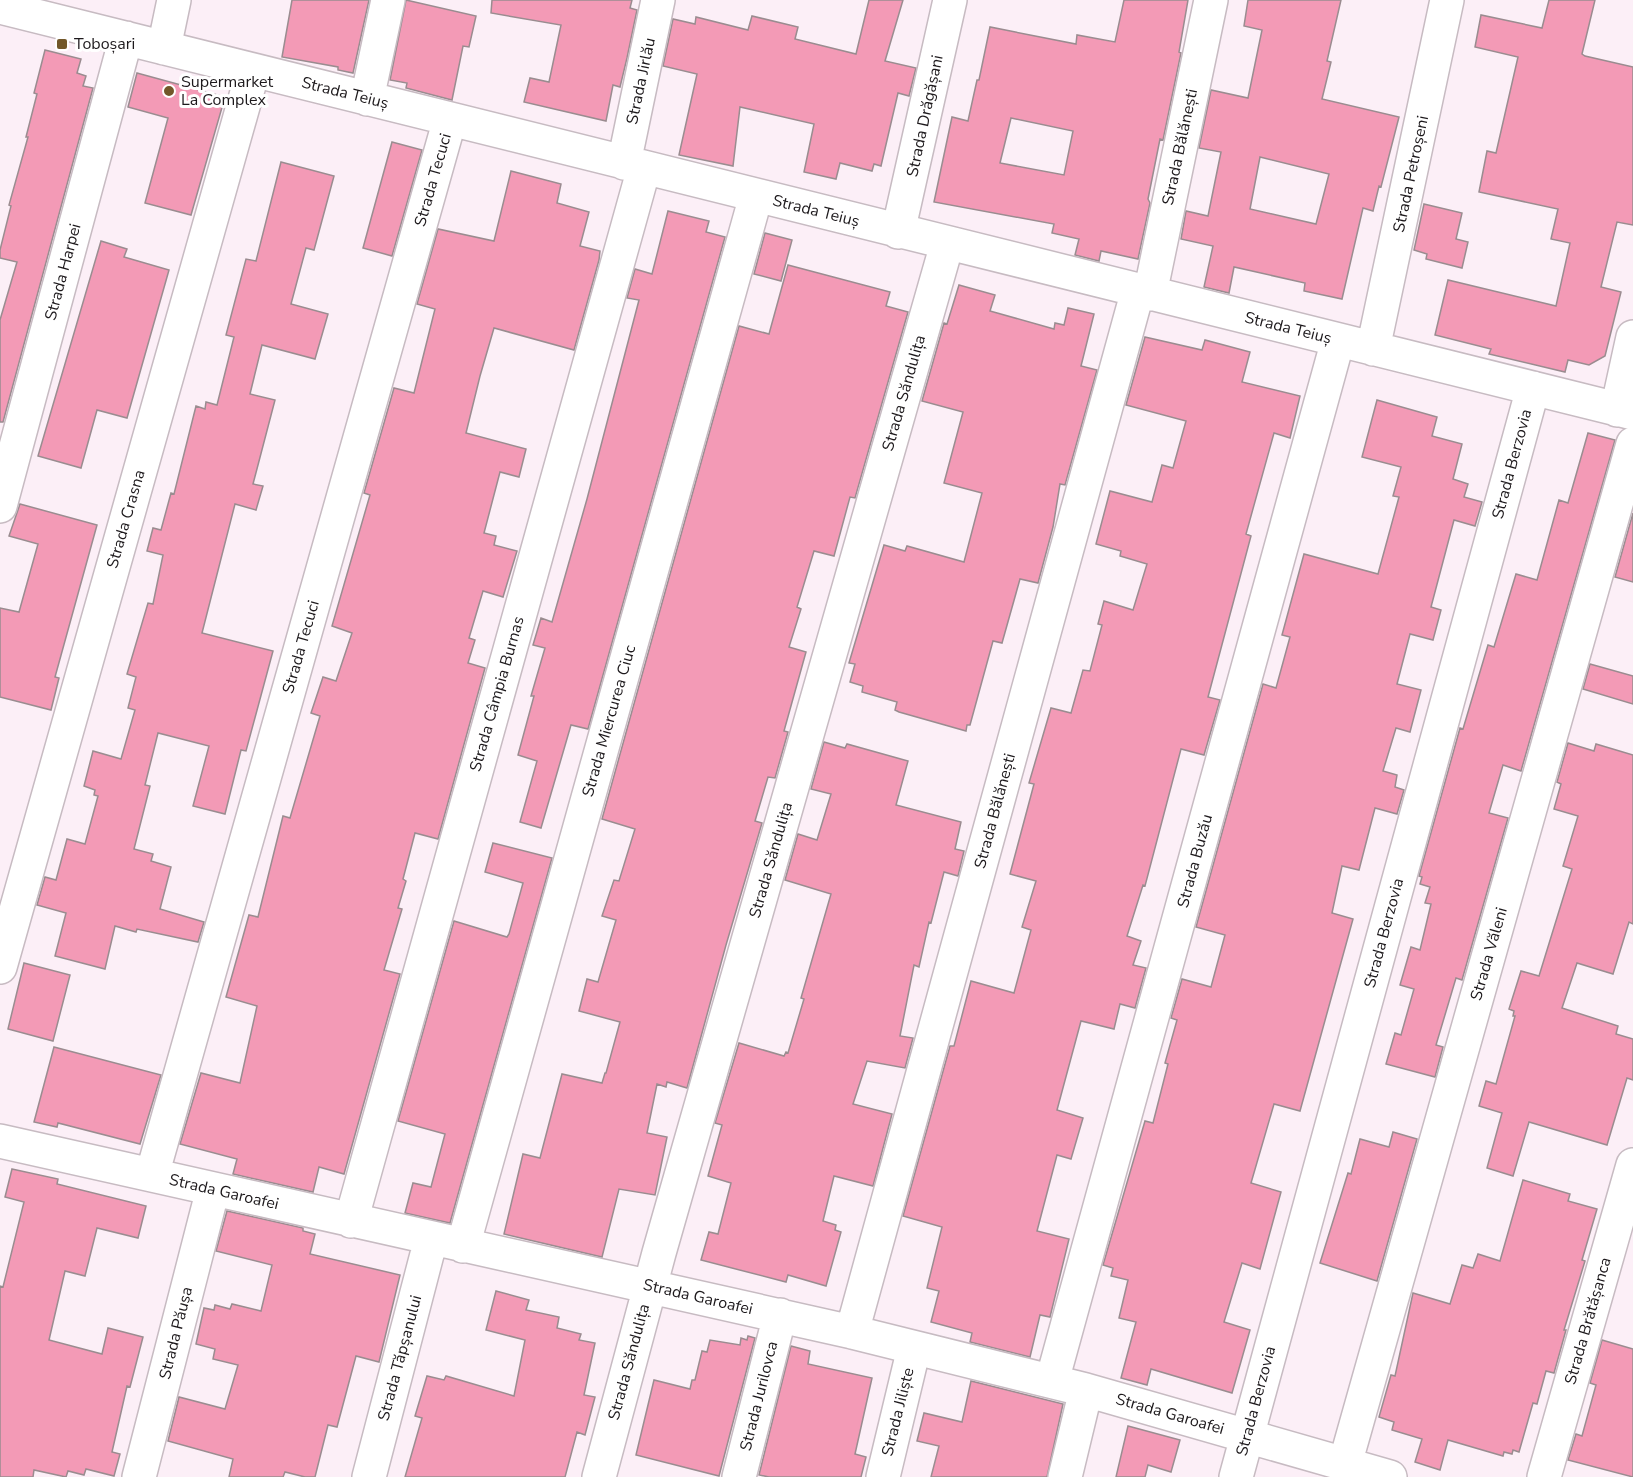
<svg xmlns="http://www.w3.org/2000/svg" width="1633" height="1477" font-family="'Nunito Sans',sans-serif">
<rect width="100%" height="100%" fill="#fceff7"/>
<path fill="#f39ab6" stroke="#9a8c90" stroke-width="1.5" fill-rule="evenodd" d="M292,0H369L353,73L338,70V67L282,57Z
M406,0L476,16L469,47L463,46L452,100L406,88L407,83L390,80Z
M492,0H632L630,8L637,10L627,58L620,87L613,85L606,121L524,102L530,78L549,82L561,25L491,13Z
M869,0H903L885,61L916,68L909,96L898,93L881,166L874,164L872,171L840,163L836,179L804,172L814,124L740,107L733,166L679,155L697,74L663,66L673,19L695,24L696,17L748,30L752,16L798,27L795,39L856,54Z
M1124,0H1188L1179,52L1181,53L1163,140L1160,139L1148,199L1150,203L1138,259L1101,251L1099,261L1075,255L1079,239L1052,233L1054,224L934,202L952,117L968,121L977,80H979L990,27L1076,44L1077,35L1115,42ZM1011,118L1073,131L1064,175L1000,163Z
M1248,0H1341L1327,61L1331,62L1322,99L1399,117L1381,187L1379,186L1373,211L1363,208L1342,299L1304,291L1305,283L1234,267L1229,293L1204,287L1213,246L1181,239L1186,211L1208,216L1221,152L1199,148L1211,90L1248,98L1262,30L1244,26ZM1260,157L1329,174L1316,224L1250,209Z
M1549,0H1595L1582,54L1585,56L1633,67V225L1617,222L1601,287L1621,292L1605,356L1589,365L1568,360L1565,372L1489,354L1491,349L1435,335L1448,280L1556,306L1570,243L1551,239L1558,209L1479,192L1487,151L1496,153L1518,57L1475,47L1481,15L1542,28Z
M45,50L81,59L77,73L86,76L83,86L93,88L3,422H0V320L17,262L0,258V250L11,206L9,205L28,137H26L37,94L34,93Z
M137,73L225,97L191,215L145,203L168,118L128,107Z
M392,142L422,150L392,256L363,248Z
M281,162L334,176L314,250L306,248L291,304L328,314L315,359L262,345L250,394L275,400L253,484L263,486L256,510L235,504L202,633L273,651L246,751L241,750L225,814L193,806L209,746L158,733L145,785L150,786L134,849L153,854L151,861L171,867L160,909L204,922L198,942L137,929L136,932L115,926L105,969L55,956L66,913L37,905L45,877L56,880L67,839L85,844L98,796L94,795L95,790L84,786L93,751L121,759L135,710L128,708L136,677L127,674L148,603L153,604L163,555L147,551L153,528L161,530L171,493L174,494L196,406L205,409L206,402L217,405L234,337L226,335L246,259L256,261Z
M511,171L561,184L557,203L589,212L580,246L600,251L599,260L574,350L494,328L480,376L466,433L526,449L519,477L500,472L484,533L496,536L494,545L517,551L503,597L483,591L469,638L475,640L468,663L485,668L438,839L415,833L403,879L406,881L398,908L402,909L384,970L400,974L344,1174L319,1167L313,1192L233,1174L237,1159L180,1144L201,1073L240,1083L257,1006L226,997L249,915L258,917L283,816L290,818L320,716L311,713L323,677L336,681L352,633L332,626L370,495L364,493L394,388L414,393L435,309L417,304L438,229L494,241Z
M1424,204L1462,213L1456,239L1468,242L1462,268L1426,259L1427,254L1414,250Z
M668,211L709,221L706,232L725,237L588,729L571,725L541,828L520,822L537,761L518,755L534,696H531L545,648L533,645L541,618L552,622L587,499L639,300L627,298L635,269L652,274Z
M765,233L792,240L781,281L754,274Z
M101,241L127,249L124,257L169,270L127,418L97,410L81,468L38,456Z
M788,265L890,292L886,306L908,312L855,498L850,497L834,556L814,551L797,607L801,609L789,647L806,652L784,731L788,732L775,778L768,777L755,821L762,823L726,945L687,1088L667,1082L666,1087L657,1084L647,1133L667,1137L655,1195L619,1189L602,1257L504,1234L523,1154L540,1158L562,1074L602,1083L605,1073H606L620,1022L579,1011L587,979L598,982L616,920L602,916L614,880L619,881L635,829L602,819L739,326L769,334Z
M959,285L995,295L990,311L1054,329L1055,323L1064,325L1068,308L1094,314L1081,366L1097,370L1065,485L1060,484L1053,527L1038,583L1020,579L1002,643L993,641L970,725H967L966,731L899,712L895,710L897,702L862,692L863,686L850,682L855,664L849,663L884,545L905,551L907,546L964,562L982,493L944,483L963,412L922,401L944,323L947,324Z
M1145,337L1202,350L1205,340L1250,352L1242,382L1300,396L1290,438L1274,433L1246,534L1251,536L1208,697L1220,700L1204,755L1181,749L1145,886L1143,885L1127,936L1141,941L1133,965L1146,968L1135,1008L1120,1004L1114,1029L1081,1021L1057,1110L1083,1118L1071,1159L1057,1155L1037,1231L1069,1239L1050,1317L1040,1315L1030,1357L970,1342L972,1333L931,1322L939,1291L927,1288L942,1227L903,1216L950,1046H954L971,981L1014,993L1031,930L1022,927L1036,881L1010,874L1034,784L1029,783L1051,708L1071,713L1083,670L1090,671L1102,625L1098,624L1104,601L1133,610L1147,564L1120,556L1121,551L1096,544L1110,491L1152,502L1162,465L1173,468L1186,421L1126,405Z
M1377,400L1437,417L1432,436L1462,444L1453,479L1468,484L1464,497L1482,502L1475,526L1454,520L1431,607L1441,610L1433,640L1410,634L1397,684L1421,690L1410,732L1396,728L1383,771L1397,775L1395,787L1404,790L1397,814L1375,808L1359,870L1342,866L1332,913L1353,919L1300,1111L1274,1104L1251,1183L1281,1192L1260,1269L1242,1263L1224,1322L1250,1330L1232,1393L1151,1369L1147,1385L1121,1378L1136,1322L1119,1318L1128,1280L1111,1276L1113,1268L1103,1265L1145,1121L1153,1123L1168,1064L1165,1063L1177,1020L1171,1018L1182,979L1211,987L1225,935L1196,927L1263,684L1276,688L1290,637L1282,635L1304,554L1378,574L1399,497L1393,496L1401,467L1362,457Z
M1588,433L1615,440L1521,771L1503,765L1489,813L1508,818L1462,980L1456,978L1436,1045L1443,1047L1435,1077L1386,1064L1395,1033L1401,1035L1414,989L1400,985L1411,947L1420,950L1431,904L1425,903L1430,887L1420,884L1422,877L1419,876L1460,728L1463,729L1488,645L1494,647L1516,574L1537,580L1559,500L1568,503Z
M20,504L97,525L55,677L59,678L51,710L0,697V608L19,612L38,544L9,536Z
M1633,513V582L1615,577Z
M1590,664L1633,676V704L1583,689Z
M824,742L845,748L847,744L908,761L896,805L961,822L955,849L964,851L958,876L944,872L931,923L929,922L919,967L914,965L900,1036L913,1038L905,1068L867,1061L853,1104L892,1114L873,1186L834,1176L823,1221L836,1225L835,1230L841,1232L826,1286L788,1275L786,1282L701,1260L709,1232L718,1234L731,1183L708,1176L722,1125L715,1123L739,1043L784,1056L786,1052L788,1053L804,999L801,998L831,894L785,880L798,834L817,840L831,794L811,789Z
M1568,743L1594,751L1596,744L1633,755V924L1629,922L1613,974L1577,963L1562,1008L1618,1026L1616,1034L1633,1039V1080L1627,1078L1607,1145L1529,1122L1513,1176L1487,1168L1502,1113L1479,1106L1486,1081L1496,1084L1515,1016H1513L1514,1011L1509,1009L1521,971L1539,976L1572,869L1563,866L1578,816L1554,809L1561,784L1557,782Z
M493,843L552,858L450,1223L405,1213L413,1183L431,1187L445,1134L398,1121L454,921L507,937L509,934L523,883L485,872Z
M24,963L70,975L53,1041L8,1029Z
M54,1047L161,1075L140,1144L58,1123L57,1127L34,1122Z
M1393,1132L1417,1139L1377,1281L1320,1263L1348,1173L1351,1174L1360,1139L1389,1147Z
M12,1169L58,1179L57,1184L146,1206L138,1238L97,1228L85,1276L65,1271L49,1340L102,1354L108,1328L143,1337L130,1387L127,1386L112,1452L120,1454L114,1476L86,1469L84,1475L68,1471L66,1477L34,1470L33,1477H0V1286L3,1287L24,1202L5,1197Z
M1523,1180L1570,1194L1568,1201L1597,1209L1582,1260L1585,1261L1564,1330H1566L1554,1373L1546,1371L1537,1404L1533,1403L1519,1452L1513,1450L1512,1454L1504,1452L1503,1456L1448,1440L1440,1470L1415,1462L1422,1439L1392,1430L1394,1422L1379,1417L1391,1375L1395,1376L1413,1293L1450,1304L1462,1265L1473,1268L1478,1254L1500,1261Z
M227,1211L303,1228V1231L315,1234L310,1254L400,1275L379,1362L356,1356L337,1427L328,1425L315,1477H305L285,1472L283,1477H229L233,1459L168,1441L179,1397L225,1409L238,1365L213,1359L215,1349L196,1344L204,1308L214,1310L215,1305L230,1309L232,1304L261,1311L272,1265L216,1251Z
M496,1291L529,1300L526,1310L559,1317L557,1328L581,1334L579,1340L595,1343L584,1395L595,1397L585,1435L577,1432L565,1477H405L422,1418L415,1416L427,1376L444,1380L446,1376L514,1396L525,1340L486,1330Z
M748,1336L755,1338L719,1476L636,1455L654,1380L690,1389L692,1380H695L702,1351L707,1352L710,1340L740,1345L741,1338L747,1340Z
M1602,1340L1633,1349V1477L1568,1460L1576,1434L1582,1436L1596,1385L1590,1383Z
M791,1346L810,1351L808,1364L872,1378L855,1454L866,1457L861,1477H769L759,1475Z
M971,1381L1063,1404L1047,1477H931L939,1446L917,1441L924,1413L962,1422Z
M1128,1426L1180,1440L1171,1472L1148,1465L1145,1477H1116Z"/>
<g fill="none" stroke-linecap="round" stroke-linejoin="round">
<g stroke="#c7bbc2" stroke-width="36">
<path id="minor" d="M0,7L1633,413
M164,48L174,0
M367,99L388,0
M624,163L658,0
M898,232L950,0
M1150,294L1211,0
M1373,349L1447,0
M1617,410L1633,337
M0,506L126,38
M0,967L253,71
M0,1141L852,1332L1086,1390L1390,1477
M152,1175L450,119
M351,1221L644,168
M463,1246L756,196
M852,1332L1138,290
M1052,1381L1338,340
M1345,1464L1633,444
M139,1477L213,1189
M369,1477L431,1239
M599,1477L659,1253L947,244
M739,1477L780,1315
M883,1477L914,1348
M1065,1477L1086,1390
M1236,1477L1533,388
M1544,1477L1633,1165"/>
</g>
<use href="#minor" stroke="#fff" stroke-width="33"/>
</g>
<g fill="#725729" stroke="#fff" stroke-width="2">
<rect x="56" y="38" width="12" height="12" rx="3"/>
<circle cx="169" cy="91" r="6"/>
</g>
<g text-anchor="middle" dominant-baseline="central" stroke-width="6" stroke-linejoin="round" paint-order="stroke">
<g font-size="16" fill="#1d191c" stroke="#fff" text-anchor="start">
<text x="74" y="44">Toboșari</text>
<text x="181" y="82">Supermarket<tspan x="181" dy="18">La Complex</tspan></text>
</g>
<g font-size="16" fill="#1d191c" stroke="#fff">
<text transform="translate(641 81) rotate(-78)">Strada Jirlău</text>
<text transform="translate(345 93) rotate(14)">Strada Teiuș</text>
<text transform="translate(925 116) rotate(-78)">Strada Drăgășani</text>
<text transform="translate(1180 147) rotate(-78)">Strada Bălănești</text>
<text transform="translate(1411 174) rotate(-78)">Strada Petroșeni</text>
<text transform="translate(433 180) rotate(-74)">Strada Tecuci</text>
<text transform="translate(816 211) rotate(14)">Strada Teiuș</text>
<text transform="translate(63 272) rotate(-75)">Strada Harpei</text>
<text transform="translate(1288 328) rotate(14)">Strada Teiuș</text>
<text transform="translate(904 393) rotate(-74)">Strada Săndulița</text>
<text transform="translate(1512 464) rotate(-75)">Strada Berzovia</text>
<text transform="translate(126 519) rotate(-74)">Strada Crasna</text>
<text transform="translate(301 647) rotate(-74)">Strada Tecuci</text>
<text transform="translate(497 694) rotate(-74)">Strada Câmpia Burnas</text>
<text transform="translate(609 721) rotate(-74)">Strada Miercurea Ciuc</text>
<text transform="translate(995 811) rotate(-75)">Strada Bălănești</text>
<text transform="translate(771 860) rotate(-74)">Strada Săndulița</text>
<text transform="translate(1195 861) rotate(-75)">Strada Buzău</text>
<text transform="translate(1384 933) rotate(-75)">Strada Berzovia</text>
<text transform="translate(1489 954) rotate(-74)">Strada Văleni</text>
<text transform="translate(224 1192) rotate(13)">Strada Garoafei</text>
<text transform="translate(698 1297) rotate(13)">Strada Garoafei</text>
<text transform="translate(1588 1321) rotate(-74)">Strada Brătășanca</text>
<text transform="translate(176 1333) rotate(-76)">Strada Păușa</text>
<text transform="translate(400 1358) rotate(-75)">Strada Tăpșanului</text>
<text transform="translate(629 1362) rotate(-75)">Strada Săndulița</text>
<text transform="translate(759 1396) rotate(-76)">Strada Jurilovca</text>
<text transform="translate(1256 1401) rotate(-75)">Strada Berzovia</text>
<text transform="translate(898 1412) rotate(-76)">Strada Jiliște</text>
<text transform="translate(1170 1414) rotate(16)">Strada Garoafei</text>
</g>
</g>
</svg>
